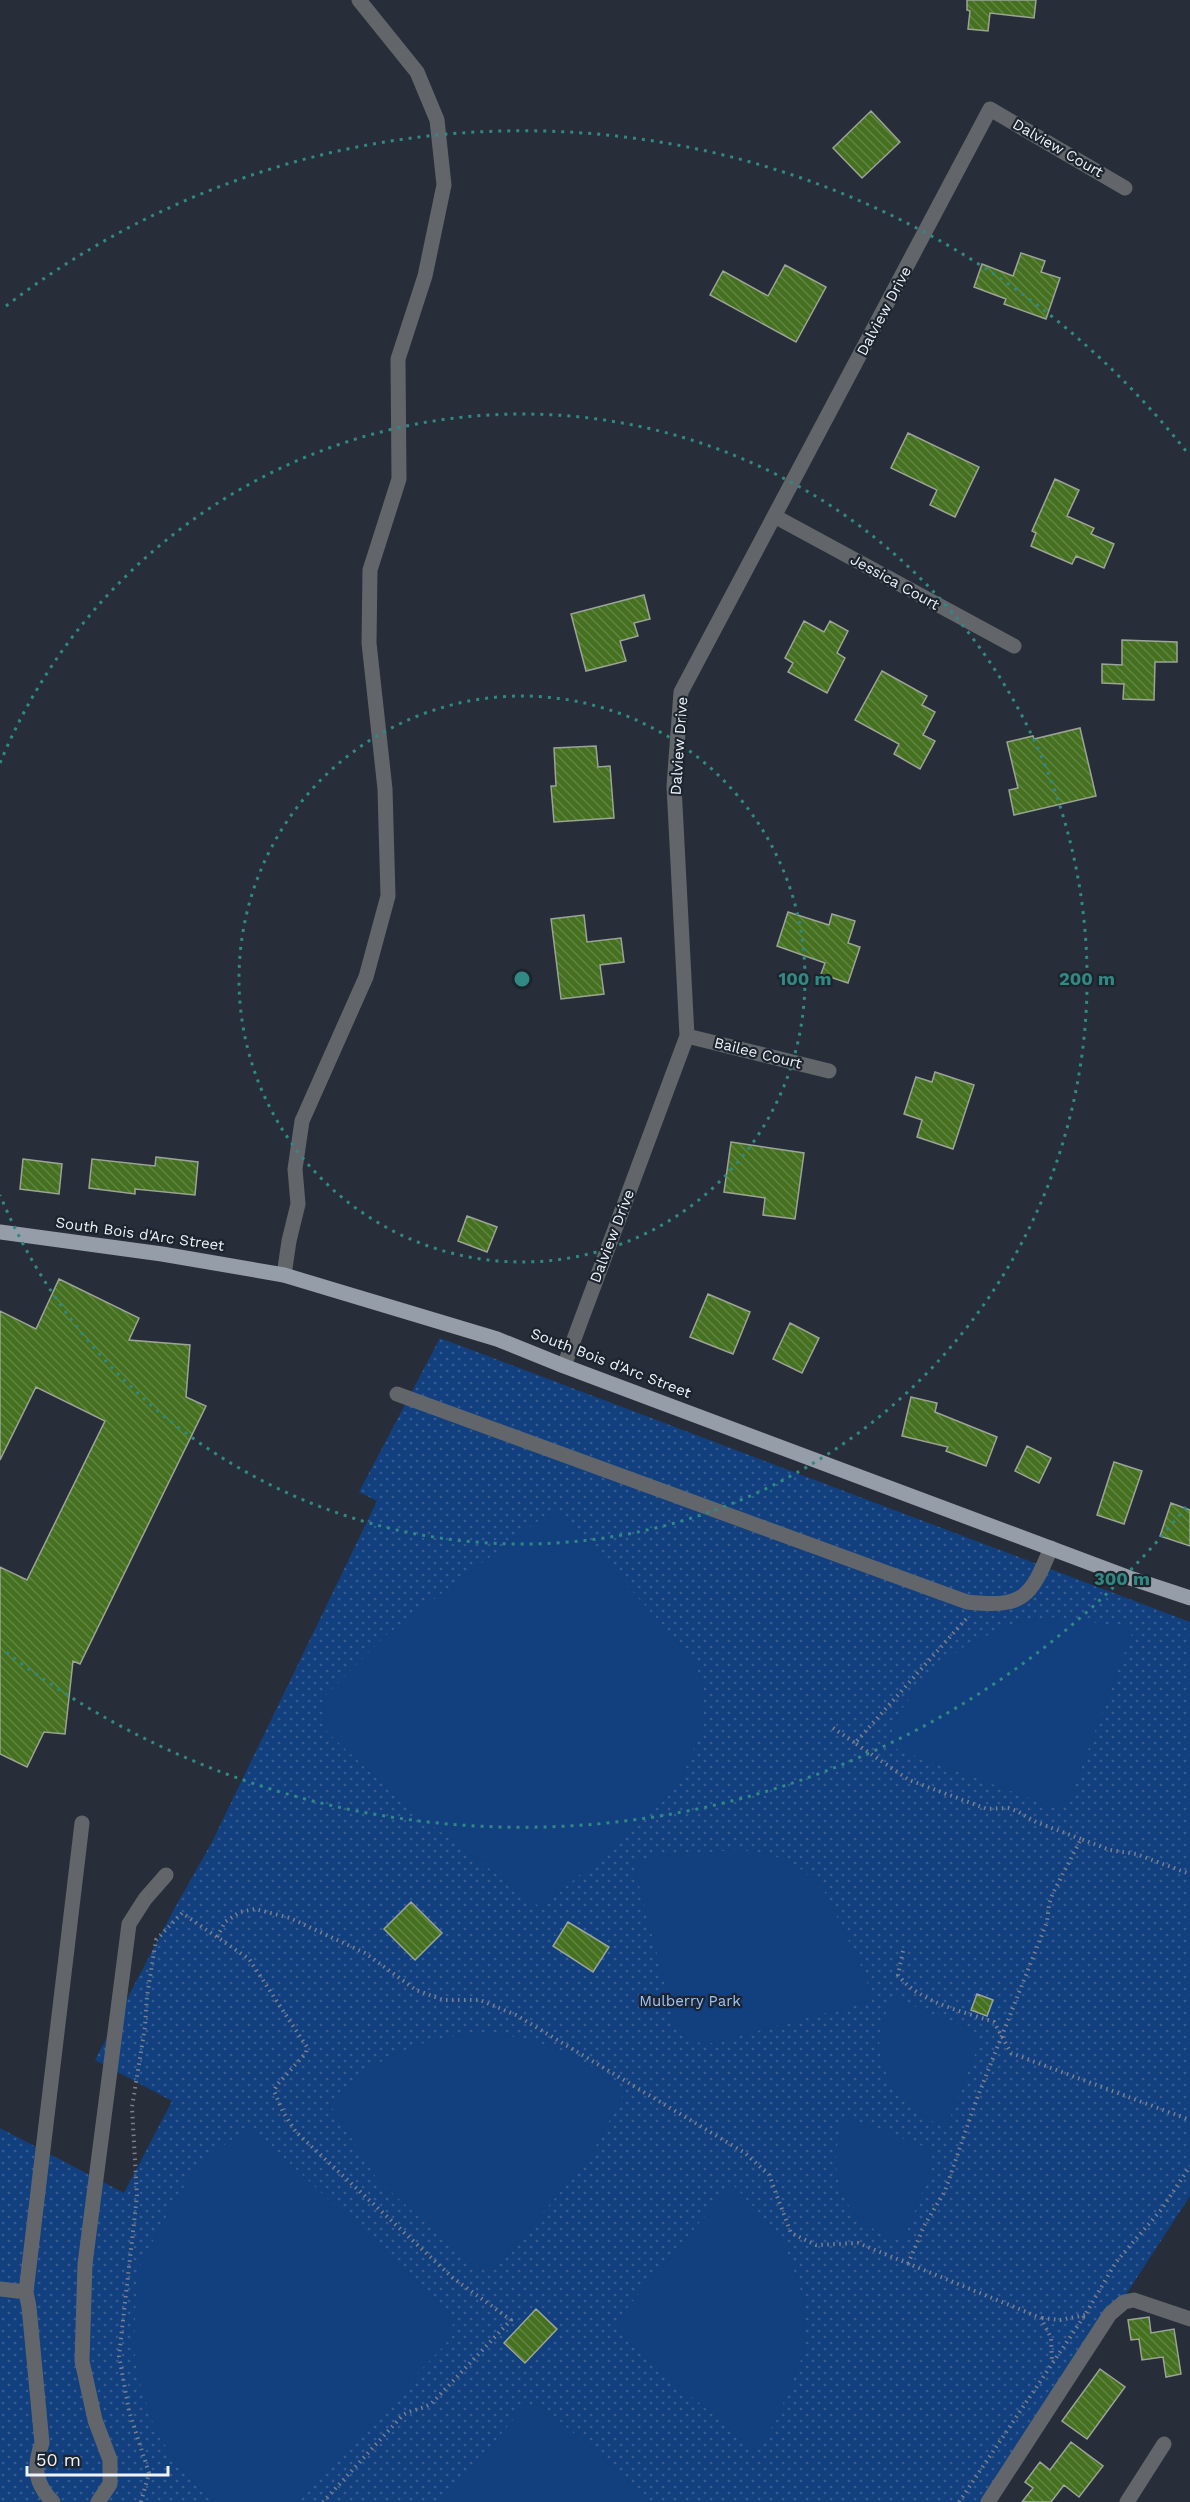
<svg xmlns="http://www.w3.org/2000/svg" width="1190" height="2502" font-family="'Work Sans',sans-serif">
<defs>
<pattern id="park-dots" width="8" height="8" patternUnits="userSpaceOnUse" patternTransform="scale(1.5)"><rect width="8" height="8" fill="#123f7e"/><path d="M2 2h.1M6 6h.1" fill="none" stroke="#355b91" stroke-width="1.8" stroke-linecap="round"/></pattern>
<pattern id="building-back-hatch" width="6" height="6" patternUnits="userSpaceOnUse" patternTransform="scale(1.5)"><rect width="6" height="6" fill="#457020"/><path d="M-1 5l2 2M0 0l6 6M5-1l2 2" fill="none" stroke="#608541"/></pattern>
</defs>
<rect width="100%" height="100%" fill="#272e39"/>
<path fill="url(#park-dots)" d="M440,1338L1190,1622V2196L991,2502H0V2128L124,2193L172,2101L95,2060L172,1913L212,1842L377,1501L359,1492Z"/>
<path fill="#123f7e" d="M550,1512L562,1513L695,1661L704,1693L703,1726L680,1783L645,1819L541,1908L404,1804L324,1729L325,1696L385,1636Z
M1057,1617L1125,1627L1132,1633L1069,1801L1057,1808L886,1745L901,1710L932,1672L965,1646L1014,1623Z
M737,1850C773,1852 800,1862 824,1891L865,1974L872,2001L704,2045L677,2031L633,1862L657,1856Z
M892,1997L974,2031L979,2044L946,2128C912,2111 896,2103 883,2065C879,2053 878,2039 881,2028C884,2017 888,2007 892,1997Z
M478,2033C535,2035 581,2054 625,2091L589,2159L494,2269L472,2265L378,2180L329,2103C373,2059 415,2039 478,2033Z
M845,2117L928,2148L934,2161L903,2242C891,2237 879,2233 869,2226C832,2200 830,2155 845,2117Z
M250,2126L453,2316L452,2337L297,2502H213L181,2468L156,2432L137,2374L134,2345L137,2271L176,2198L200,2163Z
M732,2184L777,2232L788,2254L804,2299L805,2350L776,2421L754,2450L627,2341C620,2331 618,2325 622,2314Z
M540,2404L646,2496L650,2502H443L525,2406Z"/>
<path fill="url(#building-back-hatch)" stroke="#9ca497" stroke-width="1.5" d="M967,0H1036L1034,18L990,13L988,31L968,29L970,11L967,10Z
M871,111L900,142L862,178L833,148Z
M1021,253L1045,261L1041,272L1060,278L1046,319L1004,304L1006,299L974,287L982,264L1013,276Z
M785,265L826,287L796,342L710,295L723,271L768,296Z
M908,433L979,467L955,517L930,505L937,490L891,468Z
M1055,479L1079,490L1067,516L1094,528L1091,534L1114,544L1104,568L1076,556L1072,564L1031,546L1036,533L1032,531Z
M644,595L650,619L634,623L638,636L620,641L626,661L586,671L571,614Z
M804,621L824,632L830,621L848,631L837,653L845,658L827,693L788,672L793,663L785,658Z
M1122,640L1177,642V662H1155L1154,700L1123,699L1124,684L1102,683V664L1122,665Z
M882,671L927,696L922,705L935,712L923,735L935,741L920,769L894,754L899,744L855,720Z
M1080,728L1096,796L1014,815L1009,790L1018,788L1007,742L1033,736L1034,739Z
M596,746L598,767L610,766L614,818L554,822L551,786H556L554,748Z
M788,912L829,925L832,914L855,921L848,943L860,947L848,983L821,974L825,963L777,946Z
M584,915L587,942L621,938L624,962L600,965L604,994L561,999L551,919Z
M935,1072L974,1085L953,1149L917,1137L922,1120L904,1114L916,1077L932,1082Z
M731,1142L804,1153L795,1219L763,1215L765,1198L724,1192Z
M156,1157L198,1162L195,1195L135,1189V1194L89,1188L92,1159L155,1166Z
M23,1159L62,1164L59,1194L20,1189Z
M467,1216L497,1227L487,1252L458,1241Z
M59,1279L139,1318L129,1340L190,1345L186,1397L206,1406L80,1664L73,1661L65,1734L44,1732L27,1767L0,1754V1567L27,1580L105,1421L36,1387L0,1460V1311L36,1329Z
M708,1294L750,1312L733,1354L690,1337Z
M790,1323L819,1338L802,1373L773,1359Z
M911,1397L937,1403L935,1412L997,1437L986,1466L946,1451L948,1447L902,1436Z
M1027,1446L1051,1458L1039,1483L1015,1471Z
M1114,1462L1142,1471L1124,1524L1097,1515Z
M1171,1503L1190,1510V1546L1160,1536Z
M411,1902L442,1933L415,1960L384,1929Z
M568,1922L609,1947L593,1972L553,1946Z
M977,1994L993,2000L987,2016L971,2010Z
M536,2309L557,2329L525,2363L504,2343Z
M1149,2317L1151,2333L1174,2329L1181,2374L1166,2377L1163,2357L1142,2360L1139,2339L1131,2340L1128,2320Z
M1100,2369L1125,2387L1087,2439L1062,2421Z
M1071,2442L1103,2466L1079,2497L1064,2485L1051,2502H1022L1033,2488L1025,2482L1040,2462L1050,2470Z"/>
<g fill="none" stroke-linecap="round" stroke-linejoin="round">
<path stroke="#7b818b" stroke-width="4" stroke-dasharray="1.5 4.5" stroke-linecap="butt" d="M966,1619L855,1743L909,1780L987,1809L1008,1808L1017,1811L1036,1822L1081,1839
M833,1728L855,1743
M217,1937L225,1922L240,1912L255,1909L290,1918L365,1953L416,1990L443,2000H480L516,2015L745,2153L769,2175L791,2233L816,2245L858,2243L1041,2318L1051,2338L1052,2362
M903,1951L898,1975C920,2003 962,2011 994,2022L1011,2053L1190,2120
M908,2264L924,2226L945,2191L976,2101L1047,1922L1049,1904L1053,1893L1081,1839L1110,1850L1136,1854L1190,1874
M1042,2318L1060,2320L1085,2315
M141,2502L149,2473L129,2411L119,2356L137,2196L132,2107L145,2027L147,1996L156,1940L182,1913L249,1959L307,2047L306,2053L277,2085L274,2091L283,2112L296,2132L453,2278L511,2320L432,2403C422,2410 411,2409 402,2416L323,2502
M959,2502L1085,2315L1116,2262L1161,2210L1190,2166"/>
<path stroke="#62666b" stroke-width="15" d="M776,517L1014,646
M687,1036L829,1071
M284,1275L289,1241L298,1204L295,1169L302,1121L366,977L388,896L385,789L369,643L370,570L399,479L398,359L425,276L444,185L437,120L417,72L359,0
M564,1366L687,1036L674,786L681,692L990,109L1125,188
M397,1394L967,1602C1024,1608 1030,1598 1051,1548
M0,2289L26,2292L29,2307L42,2443C33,2467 35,2484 53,2502
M26,2292L82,1823
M98,2502L110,2484V2460L95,2420L82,2361L85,2264L129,1924L145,1899L166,1875
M988,2502L1110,2314L1124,2302L1134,2300L1190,2319
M1127,2502L1164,2444"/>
<path stroke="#959da8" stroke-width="15" d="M0,1232L162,1254L284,1275L497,1339L564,1366L1130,1578L1190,1598"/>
</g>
<g fill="none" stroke="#308983" stroke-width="3" stroke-dasharray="3 6">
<circle cx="522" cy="979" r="283"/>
<path d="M0 763A565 565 0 1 1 0 1195"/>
<path d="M1186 1507A848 848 0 0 1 6 1652M6 306A848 848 0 0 1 1186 451"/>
</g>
<g text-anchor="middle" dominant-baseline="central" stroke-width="4.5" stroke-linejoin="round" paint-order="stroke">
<g font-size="15" fill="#eef3fa" stroke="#1d242e">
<text transform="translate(1058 148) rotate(30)">Dalview Court</text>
<text transform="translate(884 311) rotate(-62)">Dalview Drive</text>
<text transform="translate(895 582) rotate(29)">Jessica Court</text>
<text transform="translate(679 746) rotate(-86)">Dalview Drive</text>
<text transform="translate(758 1053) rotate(14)">Bailee Court</text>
<text transform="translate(140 1234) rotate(8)">South Bois d'Arc Street</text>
<text transform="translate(612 1236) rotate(-69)">Dalview Drive</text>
<text transform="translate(611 1363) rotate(21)">South Bois d'Arc Street</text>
</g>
<g font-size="15" fill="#9cc2fa" stroke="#1d242e">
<text x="690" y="2001">Mulberry Park</text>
</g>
</g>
<circle cx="522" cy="979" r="9" fill="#308983" stroke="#1d242e" stroke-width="3"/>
<g font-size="18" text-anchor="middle" font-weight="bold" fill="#308983" stroke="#1d242e" stroke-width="4.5" stroke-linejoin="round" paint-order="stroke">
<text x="805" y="985">100 m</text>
<text x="1087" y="985">200 m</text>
<text x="1122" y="1585">300 m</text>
</g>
<path d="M27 2466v9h141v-9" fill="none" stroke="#eef3fa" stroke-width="3"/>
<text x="36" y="2466" font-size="18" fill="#eef3fa" stroke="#1d242e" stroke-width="4.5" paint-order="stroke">50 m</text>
</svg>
